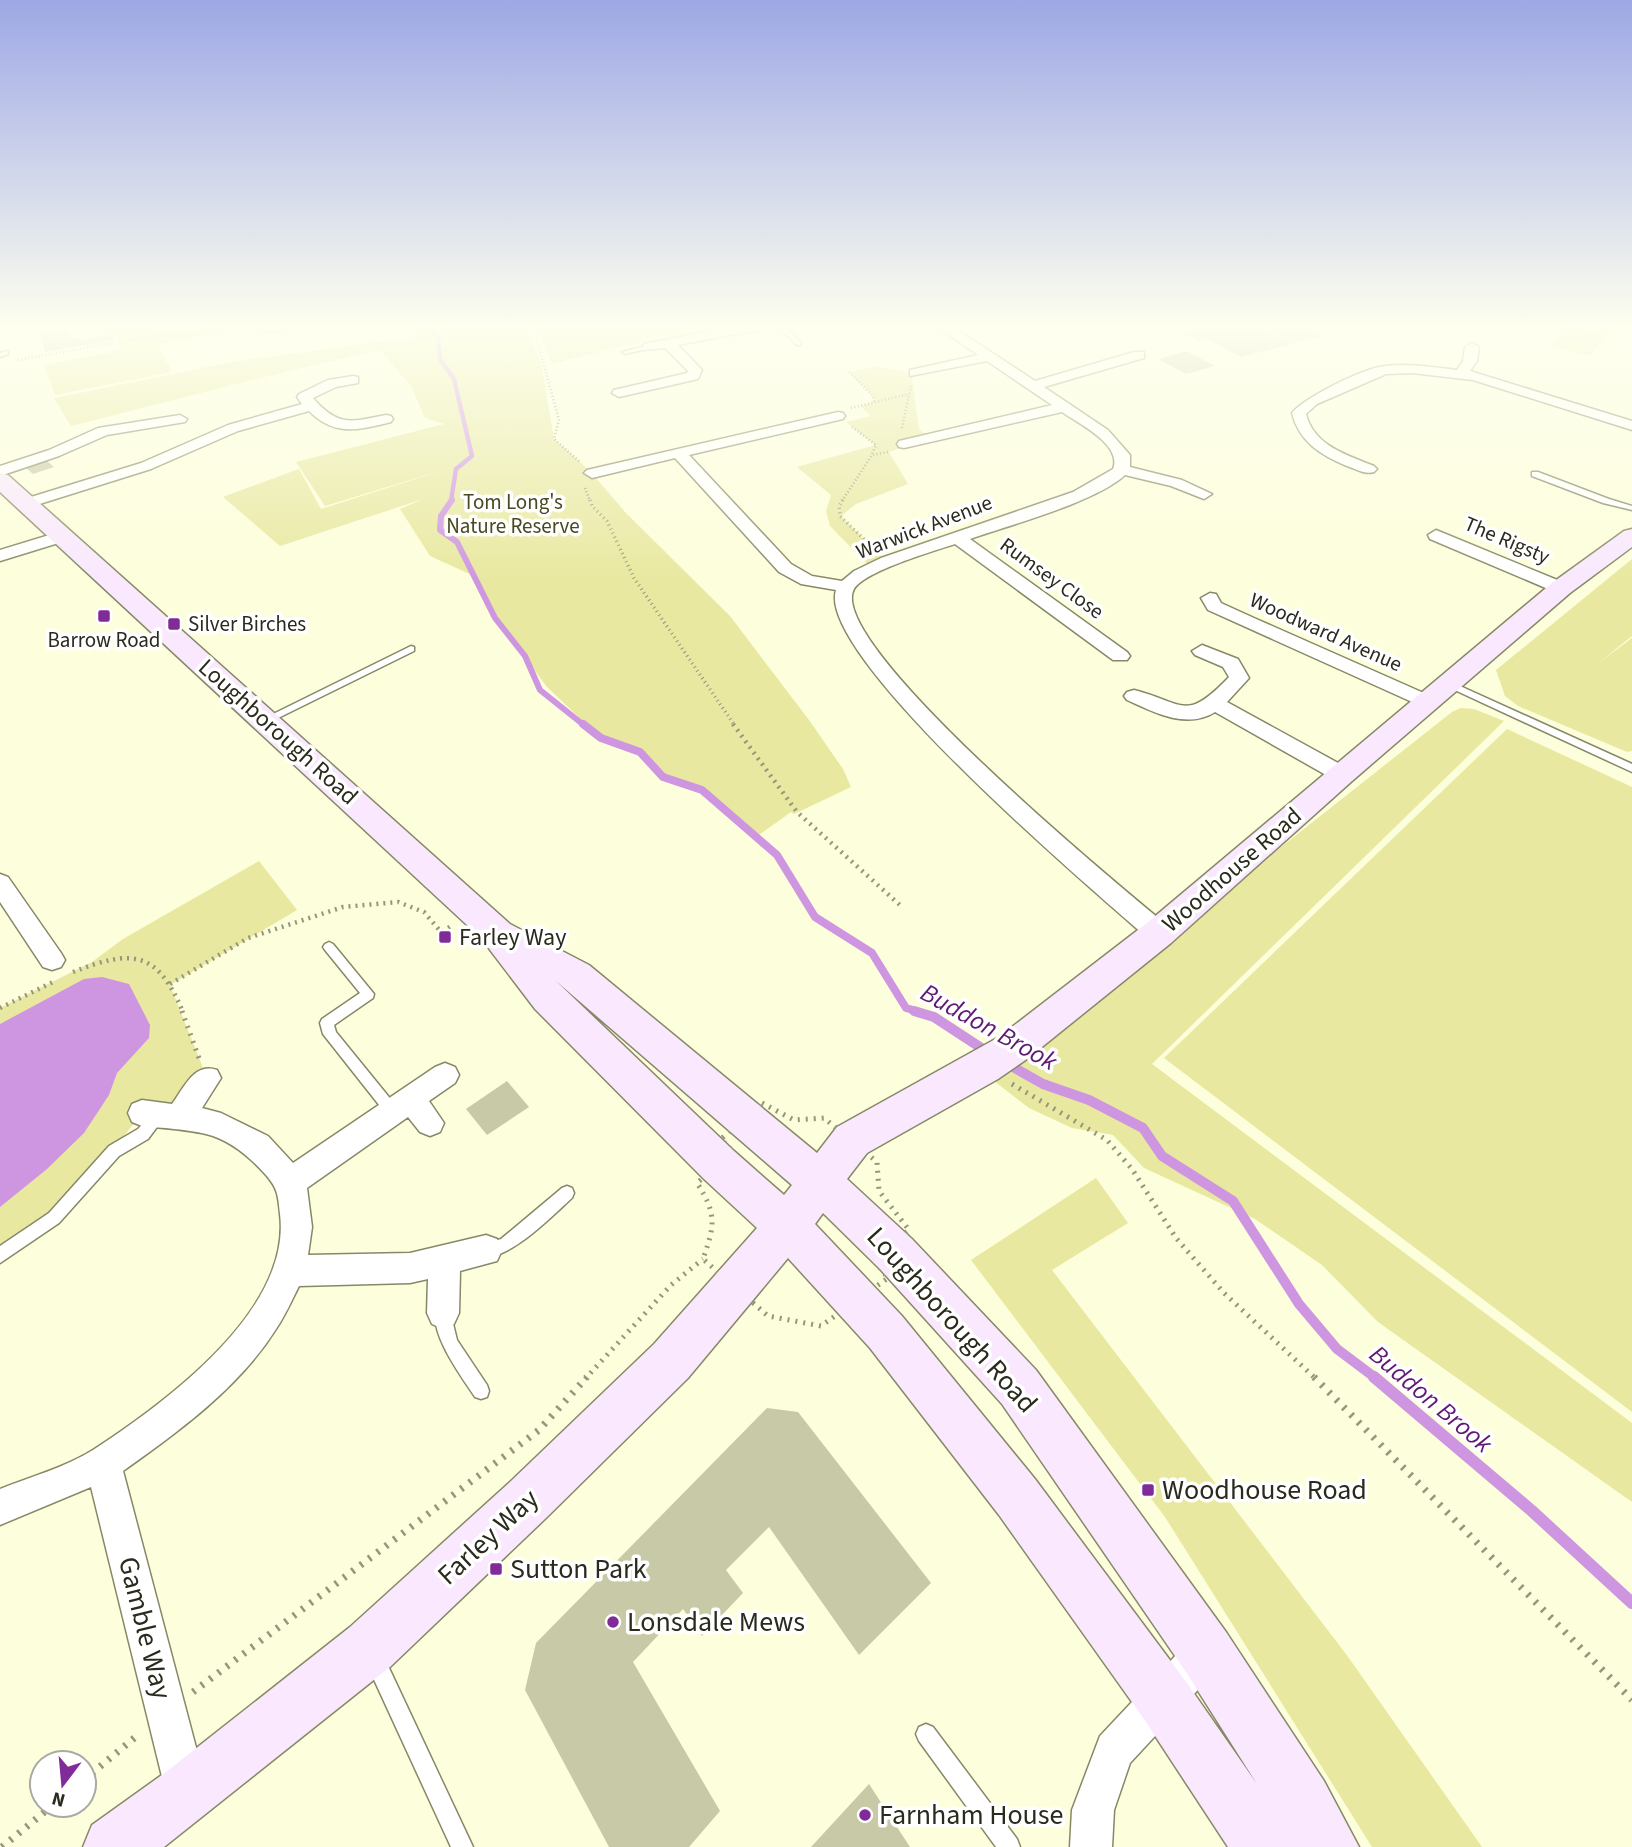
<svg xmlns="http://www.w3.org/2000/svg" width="1632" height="1847" font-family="'Source Sans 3',sans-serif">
<rect width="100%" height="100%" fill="#fdfedb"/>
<path fill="#e8e8a0" d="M81,325L248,326L246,332H228L158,344L172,372L55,395L44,365L121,350L117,332H84Z
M414,325H525L541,363L554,439L590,471L626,513L730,616L809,720L843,769L851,787L794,814L791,812L756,837L709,796L663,777L640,752L601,738L547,687L493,614L474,576L430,556L400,509L423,499L280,546L223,497L299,469L321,509L453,467L325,506L296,462L444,424L425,418L411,386L380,350C276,373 174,400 71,426L54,398L237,361L421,336Z
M537,325H733L610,349L552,364Z
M1571,325L1608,334L1589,356L1551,346Z
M877,367L915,373L912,379L919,429L930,438L889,452L908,484L856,504L841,516L887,562L872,569L830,526L826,511L831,495L797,467L875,445L846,422L871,416L860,406L874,402L873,396L849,372Z
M1632,559V636L1596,665L1632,638V751L1627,752L1518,706L1505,696L1496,670Z
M1461,708L1474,709L1504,721L1152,1064L1632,1423V1502L1378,1322L1322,1265L1255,1219L1144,1168L1113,1135L1072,1128L1029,1108L985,1074L1015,1057L1452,712Z
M1507,729L1632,787V1412L1164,1058Z
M259,861L297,910L170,985L207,1078L180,1116L142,1113L98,1169L54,1218L0,1255V1008L92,962L123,939Z
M1096,1178L1128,1223L1052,1270L1346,1654L1482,1847H1372L1165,1517L971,1260Z"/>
<path fill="#ce95e1" d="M102,977L129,984L150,1025L149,1038L117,1073L109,1095L84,1133L47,1169L0,1207V1024L84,979Z"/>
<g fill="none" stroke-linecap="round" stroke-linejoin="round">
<path stroke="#ce95e1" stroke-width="4.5" d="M426,325L438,337L440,359L454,379L472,456L456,469L451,501"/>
<path stroke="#ce95e1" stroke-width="6" d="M452,500L441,516L440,530L457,542L495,618L525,656L540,690L585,726"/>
<path stroke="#ce95e1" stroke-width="8" d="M583,724L601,738L640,752L663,777L702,790L777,855L815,917L872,953L906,1008L920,1012"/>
<path stroke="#ce95e1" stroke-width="10" d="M914,1011L934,1017L989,1053
M1006,1063L1043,1084L1089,1100L1143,1128L1162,1156L1233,1201L1299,1304L1337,1349L1377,1379"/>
<path stroke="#ce95e1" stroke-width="12" d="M1374,1377L1532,1511L1632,1603"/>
</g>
<path fill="#c8c9a7" d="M1182,325H1254L1276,336L1279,335L1264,327L1301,325L1323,336L1241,357L1207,339L1199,341L1180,332L1190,329Z
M66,329L71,337L81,340L113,334L115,340L45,352L40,334Z
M1186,351L1215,366L1186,374L1158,359Z
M46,460L54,467L33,474L24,466Z
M507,1081L529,1107L487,1135L466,1109Z
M767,1408L798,1412L931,1583L859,1655L769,1527L726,1570L743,1593L702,1636L683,1609L633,1662L720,1811L689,1847H609L525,1690L536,1643Z
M869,1784L910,1847H811Z"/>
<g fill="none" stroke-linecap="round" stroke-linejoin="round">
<g stroke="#878868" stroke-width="3">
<path id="lane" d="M776,325H783L801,343V345H797Z
M649,345L651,346V348L625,354L622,352Z
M6,351L8,352V354L0,357V353Z
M1532,472H1538L1609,499L1632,506V510L1603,503L1532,476Z
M411,646L414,647V651L270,722H262L261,720Z
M1449,681L1632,764V772L1446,686L1444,684Z
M329,942L333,944L374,994L373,998L334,1025L336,1032L397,1107L399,1111L397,1115L392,1117L387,1115L323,1034L320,1023L322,1019L360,993L325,950L323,947L325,944Z
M159,1109L164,1111L166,1115L148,1139L119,1156L59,1223L0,1263V1246L49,1213L109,1146L138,1129L154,1111Z
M567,1186L572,1188L574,1193L572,1198C554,1214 505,1265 481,1255L478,1250L481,1245L501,1239L562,1188Z
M443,1305L449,1307L457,1340L487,1385L489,1391L487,1397L481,1399L475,1397C462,1377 427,1331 437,1307Z
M375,1650L382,1653L473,1847H451L365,1660L368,1653Z
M926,1724L933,1727L1017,1839L1020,1847H996L919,1741L916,1734L919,1727Z"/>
</g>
<g stroke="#878868" stroke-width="3">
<path id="street" d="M259,325H292C285,331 269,332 260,330Z
M743,325H769L763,329L678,345L702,370L698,379L619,397L612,393L614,390L687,373L688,371L665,348L644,350V344Z
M935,325H950L1035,381L1134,352H1144V358L1044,387L1108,430L1130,455V467L1182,480L1212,494L1204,499L1171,486L1125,475C1096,502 1010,525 970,539L1127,652L1130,656L1127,660H1113L955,544C934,551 865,571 854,589C824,643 1122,888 1168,926L1171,933L1168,940L1159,943L1150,940C1097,894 815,655 836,590L801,584L779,572L675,458L592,478L584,473L587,470L838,412L843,413L845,416L843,419L689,455L791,564L812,576L842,581L854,571L881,558L1073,492L1113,469C1123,445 1078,423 1062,412L904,448L899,447L897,444L899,441L1052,405L987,361L910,376V370L978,355Z
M1472,343L1479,347L1477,361L1470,371L1632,421V430L1473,380L1412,373L1386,374L1317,404L1306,414C1314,446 1347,455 1374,466L1377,469L1374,472C1365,475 1356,469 1347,466C1321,455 1299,442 1292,413C1305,397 1364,368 1385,366C1409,363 1433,367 1457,370L1463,361L1465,347Z
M353,376L358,377V383L336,387L313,398C338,427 351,422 386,415L391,416L393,419L391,422C358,430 335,437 309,411L238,431L151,469L30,507L24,509L16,504L18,501L141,463L228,425L302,404L297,397L299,394L328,380Z
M180,415L187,419L185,422L107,435L59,456L0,476V466L49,450L98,428Z
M1436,530L1567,584L1570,588L1561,593L1555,592L1430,539L1428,535Z
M59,532L67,537L65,541L0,561V550Z
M1210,593L1216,594L1221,603L1254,618L1435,698L1438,702L1435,706H1421L1208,610L1201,598Z
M1202,645L1238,659L1249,678L1227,702L1349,769L1352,774L1349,779L1341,781L1333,779L1215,712C1186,730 1154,712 1127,700L1124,696L1127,692L1134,690C1185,703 1185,723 1229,677L1223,667L1195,655L1192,651Z
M0,874L8,877L61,953L65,960L61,967L52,970L43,967L0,902Z
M445,1063L455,1067L459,1075L455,1083L429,1101L444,1123L440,1132L430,1136L420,1132L408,1117L307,1188L312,1227L308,1255L410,1253L486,1235L497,1239L502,1250L497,1261L460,1271L459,1313L454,1324L443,1329L432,1324L427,1313L428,1279L410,1283L299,1286C292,1300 285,1316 276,1329C239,1388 178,1432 123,1471L208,1793L202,1808L187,1814L172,1808L166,1793L91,1487L0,1525V1489C30,1477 66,1467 93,1450C165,1403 292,1310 280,1214C278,1195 278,1189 266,1175C250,1157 230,1140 206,1134C185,1129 163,1128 142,1126L132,1122L128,1113L132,1104L142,1100L172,1104C184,1088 194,1062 217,1070L221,1078L202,1108L221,1113L268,1136L293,1163L435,1067Z
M1206,1632L1220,1638L1226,1652L1220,1666L1130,1763L1114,1810L1112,1847H1070L1072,1810L1100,1736L1192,1638Z"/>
</g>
<g stroke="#878868" stroke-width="3">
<path id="secondary" d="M0,473L8,475L510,924L589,965L817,1153L837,1127L999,1037L1147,923L1552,583L1624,531L1632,529V547L1570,593L1352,781L1171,943L1027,1059L998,1079L867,1153L847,1179L912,1239L1036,1370L1226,1632L1324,1781L1359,1847H1228L1144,1719L999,1515L870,1348L788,1258L688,1378L547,1517L390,1667L164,1847H83L92,1825L166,1772L350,1627L511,1481L654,1344L757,1228L704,1179L535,1009L481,938L0,492ZM556,981L792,1185L784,1195L734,1151ZM823,1213L880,1269L1002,1404L1186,1672L1257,1784L1184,1679L1035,1479L902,1316L815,1224Z"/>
</g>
<path stroke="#95967e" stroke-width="2.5" stroke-dasharray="1 2.5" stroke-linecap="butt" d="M533,325L559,420L554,439L580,462
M18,360L135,339L248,328
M849,372L873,396L874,403
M851,408L909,394
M852,427L876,445L872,454
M902,428L911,385
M585,488L590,501
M842,501L872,455L888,452"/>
<path stroke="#95967e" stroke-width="3.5" stroke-dasharray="1 3.5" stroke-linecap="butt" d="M590,500L592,506L607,521L634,578L735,726
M843,500L839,506L840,516L874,549"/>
<path stroke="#95967e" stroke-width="4.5" stroke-dasharray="2 5" stroke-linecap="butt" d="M733,724L797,812L901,906
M73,972C132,949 157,950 183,1012
M170,984L248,938L343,907L398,902L424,912L441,932L453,925
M0,1008L53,982"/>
<path stroke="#95967e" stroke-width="5" stroke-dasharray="2 6" stroke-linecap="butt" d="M182,1011L200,1061
M1012,1084L1107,1140L1132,1169L1176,1238L1224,1293L1316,1379
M762,1103L794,1120L824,1118L877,1162L879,1191L909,1230L872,1258L888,1278L821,1326L768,1316L703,1259C715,1225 717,1214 697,1183L733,1152L721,1139Z
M585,1379L671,1285L703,1259"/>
<path stroke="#95967e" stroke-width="7" stroke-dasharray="2.5 8" stroke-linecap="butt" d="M1314,1377L1632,1700
M193,1692L539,1430L587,1377
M84,1780L139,1734
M2,1847L53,1805"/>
<use href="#lane" fill="#fff" fill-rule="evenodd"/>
<use href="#street" fill="#fff" fill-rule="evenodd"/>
<use href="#secondary" fill="#f9e8fe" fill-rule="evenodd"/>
</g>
<linearGradient id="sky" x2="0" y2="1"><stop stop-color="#9da8e5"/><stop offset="0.56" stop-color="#feffef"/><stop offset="1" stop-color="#feffef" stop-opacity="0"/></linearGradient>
<rect width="1632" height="584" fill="url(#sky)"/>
<g fill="#812b99" stroke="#fff" stroke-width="2.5">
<rect x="97" y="609" width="14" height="14" rx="3.5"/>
<rect x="167" y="617" width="14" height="14" rx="3.5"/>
<rect x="438" y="930" width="14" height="14" rx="3.5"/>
<rect x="1141" y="1483" width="14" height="14" rx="3.5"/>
<rect x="489" y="1562" width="14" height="14" rx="3.5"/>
<circle cx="613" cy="1622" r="7"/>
<circle cx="865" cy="1815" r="7"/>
</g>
<g text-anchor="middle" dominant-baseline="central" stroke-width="7" stroke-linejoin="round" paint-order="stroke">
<g font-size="21" fill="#494920" stroke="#fff">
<text x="513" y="502">Tom Long's<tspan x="513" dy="24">Nature Reserve</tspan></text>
</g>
<g font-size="21" fill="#2a2a1d" stroke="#fff">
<text transform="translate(924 527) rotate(-21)">Warwick Avenue</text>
<text transform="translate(1507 540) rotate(23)">The Rigsty</text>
<text transform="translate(1052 578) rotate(36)">Rumsey Close</text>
<text transform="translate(1326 632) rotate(24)">Woodward Avenue</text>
</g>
<g font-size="21" fill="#2a2a1d" stroke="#fff" text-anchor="start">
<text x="188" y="624">Silver Birches</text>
<text x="104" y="640" text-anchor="middle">Barrow Road</text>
</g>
<g font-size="24" fill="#2a2a1d" stroke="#fff">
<text transform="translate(278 732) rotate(42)">Loughborough Road</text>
<text transform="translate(1232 870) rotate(-41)">Woodhouse Road</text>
</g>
<g font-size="24" fill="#2a2a1d" stroke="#fff" text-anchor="start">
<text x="459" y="937">Farley Way</text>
</g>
<g font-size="26" font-style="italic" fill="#5f1a73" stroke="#fff">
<text transform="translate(989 1027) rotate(29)">Buddon Brook</text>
<text transform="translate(1431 1399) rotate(40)">Buddon Brook</text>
</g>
<g font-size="28" fill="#2a2a1d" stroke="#fff">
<text transform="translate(952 1320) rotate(48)">Loughborough Road</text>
<text transform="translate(488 1537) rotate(-43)">Farley Way</text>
<text transform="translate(145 1628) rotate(76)">Gamble Way</text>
</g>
<g font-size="28" fill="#2a2a1d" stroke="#fff" text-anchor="start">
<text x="1162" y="1490">Woodhouse Road</text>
<text x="510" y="1569">Sutton Park</text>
<text x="627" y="1622">Lonsdale Mews</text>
<text x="879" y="1815">Farnham House</text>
</g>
</g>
<g transform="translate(63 1784) rotate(196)"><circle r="33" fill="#ffffff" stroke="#aaaaa5" stroke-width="2"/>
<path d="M0-5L12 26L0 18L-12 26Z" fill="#812b99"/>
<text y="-10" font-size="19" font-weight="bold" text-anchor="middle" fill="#2a2a1d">N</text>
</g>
</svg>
